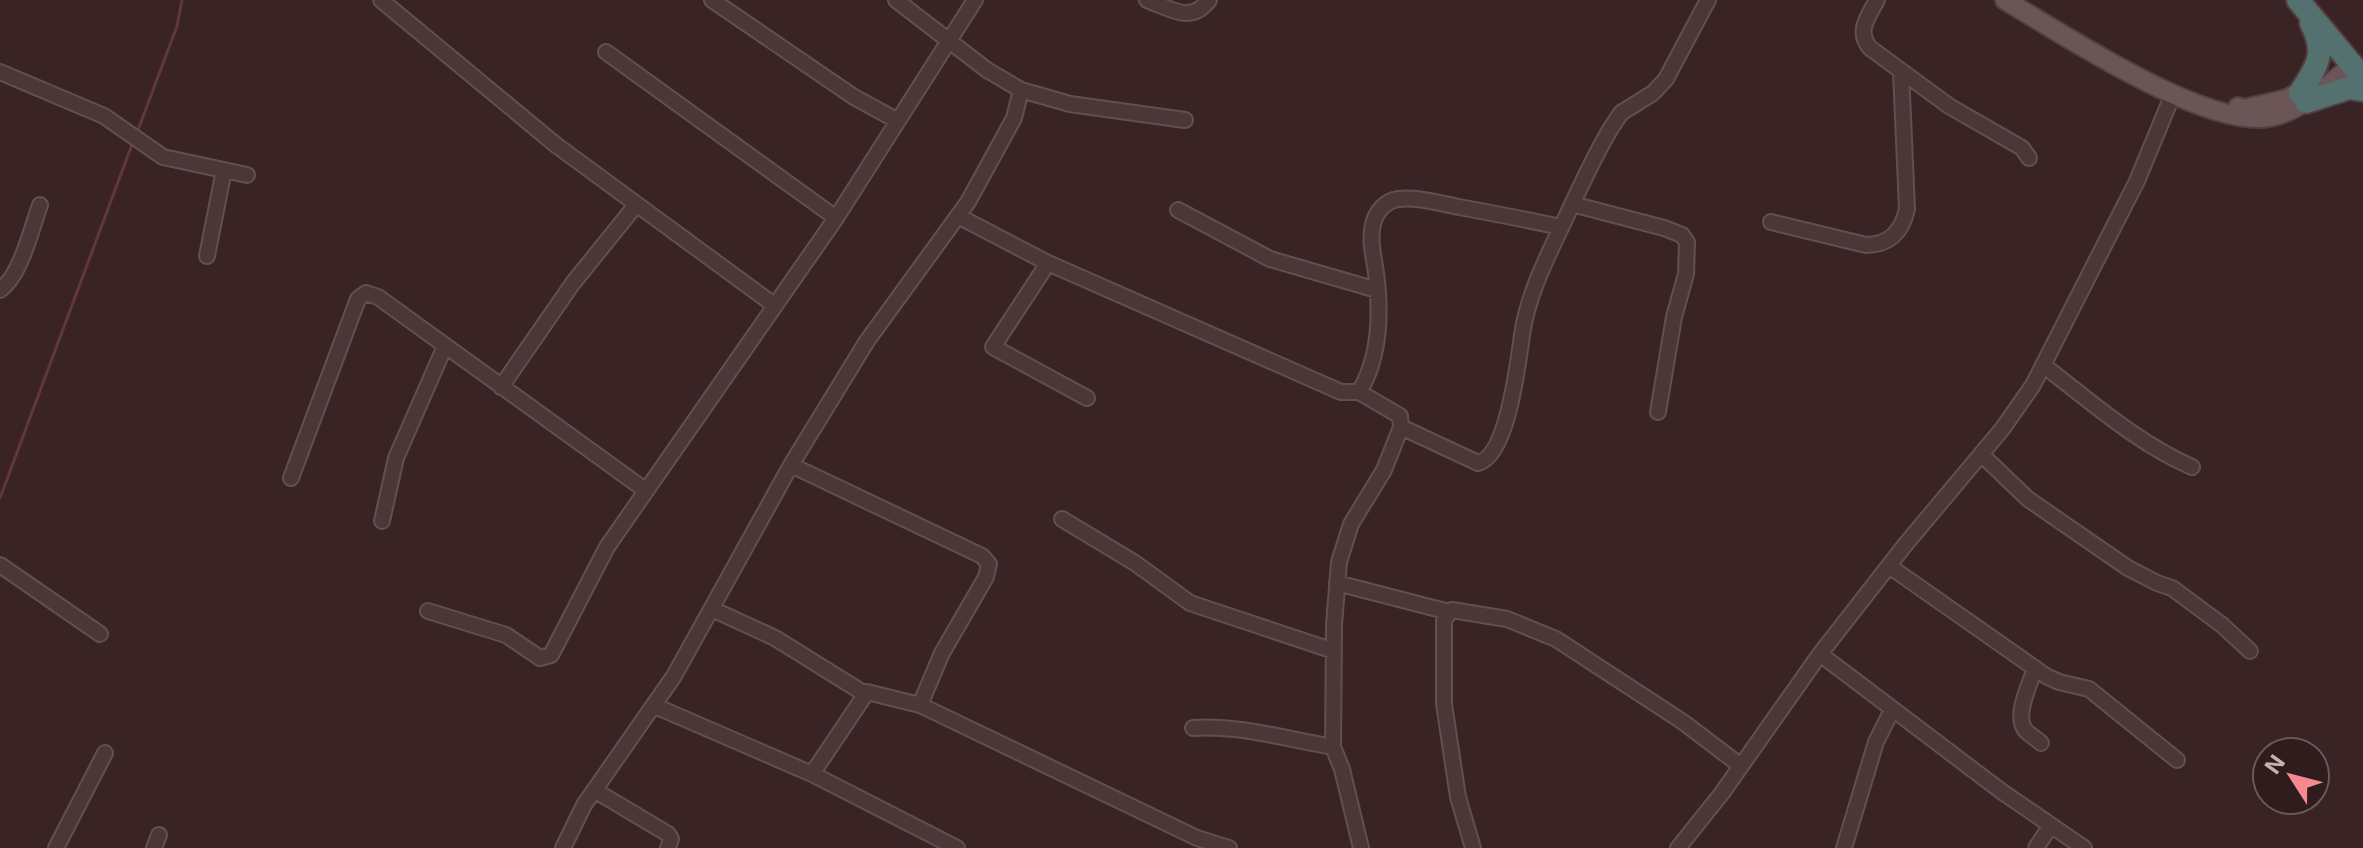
<svg xmlns="http://www.w3.org/2000/svg" width="2363" height="848" font-family="Inter,sans-serif">
<rect width="100%" height="100%" fill="#3a2325"/>
<g fill="none" stroke-linecap="round" stroke-linejoin="round">
<path stroke="#61373a" stroke-width="3" d="M138,130L177,26L182,0
M0,498L133,142"/>
<g stroke="#634f50" stroke-width="18">
<path id="minor" d="M381,0L556,145L774,305
M712,0L854,97L898,121
M1147,0C1171,9 1191,24 1209,0
M1877,0C1868,17 1856,31 1870,48L1949,106L2022,148L2029,158
M606,52L836,218
M0,72L104,116L163,157L247,175
M1021,90L1070,104L1185,120
M1572,204L1664,228L1682,235L1687,242L1686,274L1674,317L1658,412
M1178,210L1270,259L1377,290
M958,216L1048,263L1341,392H1359L1400,416L1401,427L1384,470L1351,524L1339,562L1334,625L1333,747L1342,769L1361,848
M1771,222L1866,245C1889,245 1902,232 1907,209L1901,72
M207,256L224,170
M1048,263L993,347L1087,398
M0,290C21,275 31,230 40,205
M2043,365C2090,401 2137,443 2192,467
M501,387L573,283L636,205
M1359,392C1380,358 1381,312 1376,273C1374,257 1369,241 1373,224C1376,212 1385,201 1398,199C1418,197 1439,203 1459,207C1493,213 1527,220 1561,227
M1401,427L1478,463C1508,456 1518,362 1522,335C1528,292 1549,254 1567,215C1581,186 1594,156 1611,128L1621,113L1653,93L1666,79L1708,0
M1981,454L2028,499L2128,568L2157,583L2172,588L2222,625L2250,651
M791,465L982,556L989,564L986,577L942,653L920,705L867,692L812,774
M291,478L358,299L366,293L378,297L645,490
M1062,519L1135,563L1190,603L1334,651
M382,521L396,458L445,346
M0,565L100,634
M1889,566L2046,676L2059,682L2089,689L2177,760
M1337,583L1449,612
M712,609L775,638L865,694
M428,611L506,635L540,658L551,655L607,547L836,218L975,0
M1820,654L2001,791L2084,848
M2035,668C2030,685 2013,716 2026,731C2030,735 2037,739 2041,743
M920,705L1197,838L1229,848
M655,706L812,774L957,848
M1193,728C1240,725 1286,739 1333,747
M594,790L668,834L671,839L668,848
M56,848L105,753
M154,848L159,835
M563,848L584,805L674,676L791,465L867,341L968,202L1014,118L1021,90L987,70L896,0
M1473,848L1458,797L1444,704V620L1452,610L1507,619L1556,639L1683,722L1741,766
M1678,848L1722,793L1820,654L1905,545L2003,428L2033,385L2137,181L2173,94
M1844,848L1876,742L1892,710
M2036,848L2051,825"/>
</g>
<g stroke="#544041" stroke-width="22">
<path id="major" d="M2005,0C2062,34 2206,129 2270,117C2301,111 2327,85 2352,66
M2238,107L2244,109L2287,99L2304,89"/>
</g>
<g stroke="#523f40" stroke-width="26">
<path id="highway" d="M2298,0L2363,78
M2300,93C2317,66 2327,54 2311,23
M2306,102L2349,88L2363,90"/>
</g>
<use href="#minor" stroke="#4b3738" stroke-width="14"/>
<use href="#major" stroke="#6b5557" stroke-width="18"/>
<use href="#highway" stroke="#54706f" stroke-width="22"/>
</g>
<g transform="translate(2291 776) rotate(306)"><circle r="38" fill="#2f1c1d" stroke="#6b5859" stroke-width="2"/>
<path d="M0-6L14 30L0 20L-14 30Z" fill="#f5898f"/>
<text y="-12" font-size="22" font-weight="bold" text-anchor="middle" fill="#c6b2b3">N</text>
</g>
</svg>
